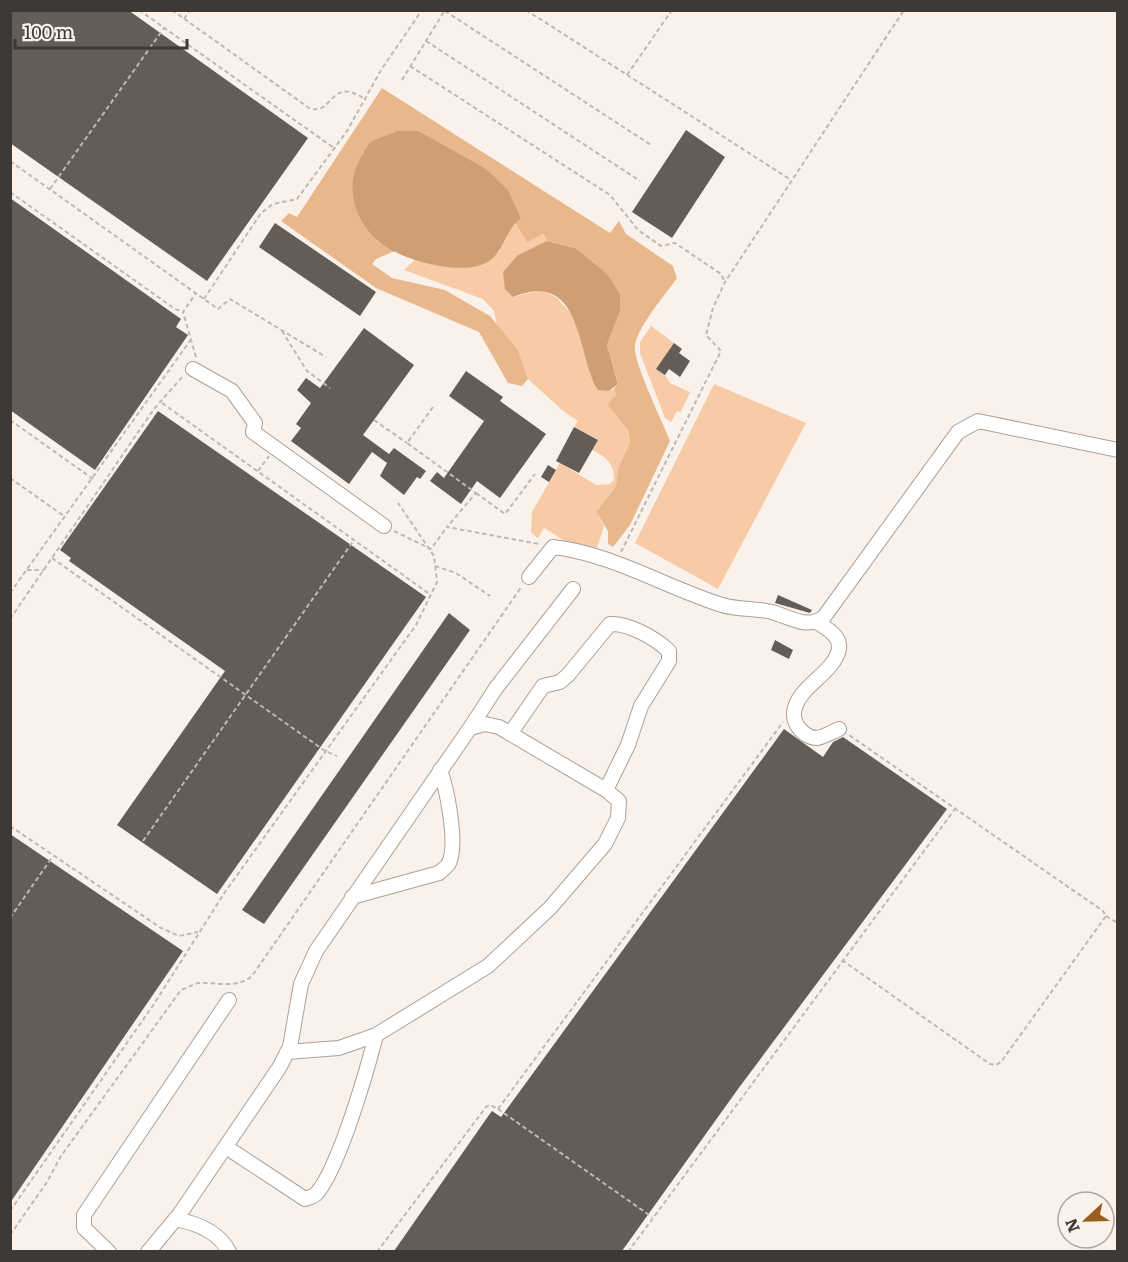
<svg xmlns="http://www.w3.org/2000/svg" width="1128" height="1262" font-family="Literata,serif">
<rect width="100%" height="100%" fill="#faf1ea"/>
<path fill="#f6cba5" d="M515,222L527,241L542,234L547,241L518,255L513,297L542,290L556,297L575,318L583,343L609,391L614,389L616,395L607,405L628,430L630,442L618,469L616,486L596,512L604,526L597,548L573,546L544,528L538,538L531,532L532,512L560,463L596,485L610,484L614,480C614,463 606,457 592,450L597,439L574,427L578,421L562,410L528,379L518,350L497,326L494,311L483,299L404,270L416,259L429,264L499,252L511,226Z
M651,326L674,343L657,369L665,375L670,383L690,392L681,412L677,411L671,422L665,418L640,353V342Z
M714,384L806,423L718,589L635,543Z"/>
<path fill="#e8b88c" d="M382,88L610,233L619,221L626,234L673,266L677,278C665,295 639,325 635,345C632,360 663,423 670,441L630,525L613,547L608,544V531L596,512L616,486L618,469L630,442L628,430L607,405L616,395L614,389L618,383L607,345L613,329L575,248L547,241L543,234L527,242L515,222L521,218L485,168L417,131L377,241L395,251L376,259L372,264L392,278L445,290L490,316L518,350L528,379L522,386L508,383L479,332L376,288L281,221L289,213L297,217Z"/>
<path fill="#ce9f74" d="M397,131H418L485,168L508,190L521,218C505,230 505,250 489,261C464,278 398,260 377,240C354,219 344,185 361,157C364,153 367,145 371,142C379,137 389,135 397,131Z
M547,241L575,248L607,274L620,294V310L607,345L618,384L609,391L598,390C576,354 583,268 513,297L505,289L503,272L518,255Z"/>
<path fill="#645c56" d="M10,10H128L308,138L207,281L10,143Z
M686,130L725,157L672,238L632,212Z
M10,198L181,319L176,327L188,335L95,470L10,410Z
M275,223L376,292L360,316L259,247Z
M364,328L414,365L363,435L389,454L394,448L426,471L420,479L417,477L404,495L380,476L387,463L372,452L349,484L291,441L301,428L296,424L311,403L297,390L306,378L320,388Z
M674,343L682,349L679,353L690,361L680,377L669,369L665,375L656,369Z
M466,371L503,397L500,401L546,434L500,498L477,481L461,504L430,481L437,472L444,478L484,421L449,396Z
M158,411L426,597L217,894L117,825L225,671L69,561L71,558L60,550Z
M574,427L598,440L579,473L556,461Z
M548,465L556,470L549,482L541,477Z
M778,595L812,610L810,613L775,603Z
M449,613L470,630L264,924L242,910Z
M775,640L793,650L789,659L771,650Z
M784,729L823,757L833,742L843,737L947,809L738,1089L622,1251H394L489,1115L492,1111L501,1117Z
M10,834L183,951L10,1203Z"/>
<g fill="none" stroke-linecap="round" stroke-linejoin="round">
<g stroke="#a9a19a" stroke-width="16">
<path id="minor" d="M193,369L232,391L255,423L253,432L384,526
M529,577L553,547C613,554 665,587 722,605C738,610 756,608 772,612C790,617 807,630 824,617L958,432L978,421L1118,450
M817,622C827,629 841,636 839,649C834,674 796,687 794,713C793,725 805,738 817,738C824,737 832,732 839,729
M470,728L496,688L573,589
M510,734L543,686L560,682L568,675L610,624C629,623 655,638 669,651V661L641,706L628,745L606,790
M352,897L439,873C442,870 448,866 449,863C458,844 447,789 440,770
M226,1147L305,1199C310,1197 314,1197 317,1193C339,1167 367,1071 376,1035
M175,1219C196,1223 219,1231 229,1252
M109,1252L84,1228V1215L229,1000
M148,1252L179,1215L279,1068L290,1047L301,984L316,951L470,728L485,724L499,727L606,790L619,801L618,818L605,844L550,908L488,966L376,1035L339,1048L287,1052"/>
</g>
<path stroke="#c0b8b3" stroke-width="2" stroke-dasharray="4.5 3" stroke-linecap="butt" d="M139,10L334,148
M172,10L309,108C334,117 329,74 366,100
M526,10L791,180
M445,11L651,145
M184,19L190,10
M426,41L640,181
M410,66L610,195L638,230L661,246L675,243L721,274L725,282
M627,75L672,10
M402,80L445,10
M10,161L218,309L230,299L326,357
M50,189L164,28
M10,192L175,309L183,312
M204,299L261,213L273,204L297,199L347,131L381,70L422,10
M282,331L307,371L330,388
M196,357L183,312L196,293
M162,403L431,595
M433,407L407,443L476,493L447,527L539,544
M10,420L93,479
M374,420L407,443
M258,471L269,456
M10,478L64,516
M476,493L505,514L535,474
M394,531L431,549L447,527
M621,552L721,351L706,335L713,308L725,282L904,10
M52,558L325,751L337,756
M435,566L456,573L490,596
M27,570H44
M10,593L192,338
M10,619L154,409L184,375
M10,826L161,928L179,936L198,932
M143,841L354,540
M1106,916L1116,922
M10,918L53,856
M842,960L990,1064L996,1065L1001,1062L1106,916L1103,911L849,735
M498,1109L652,1217
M10,1211L154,1004L225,892L416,625L437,582L434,556L398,503
M10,1235L47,1182L61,1156L181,990C187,988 193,984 199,983C217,982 237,989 252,976L522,586
M377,1252L486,1107L490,1105L498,1109L783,722
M628,1252L955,809"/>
<use href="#minor" stroke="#fff" stroke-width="14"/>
</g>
<rect width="1128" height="1262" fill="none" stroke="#3c3936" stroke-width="24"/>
<g transform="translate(1086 1220) rotate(248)"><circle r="28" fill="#faf1ea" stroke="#aea7a2" stroke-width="1.5"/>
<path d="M0-4.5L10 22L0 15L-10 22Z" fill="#9a5e1f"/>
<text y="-9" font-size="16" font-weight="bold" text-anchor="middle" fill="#3c3936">N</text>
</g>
<path d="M15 39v9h172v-9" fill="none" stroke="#3c3936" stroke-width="3"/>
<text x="24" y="39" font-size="18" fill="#3c3936" stroke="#faf1ea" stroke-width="4.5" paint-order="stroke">100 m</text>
</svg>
